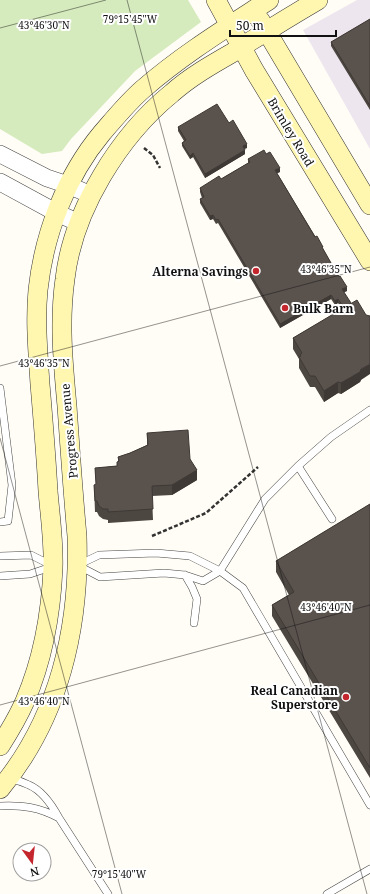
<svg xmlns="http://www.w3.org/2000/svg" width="370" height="894" font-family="'Noto Serif',serif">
<rect width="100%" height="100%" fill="#fffdf5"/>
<path fill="#eee6ef" d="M357,0H370V149L303,30Z"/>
<path fill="#d5ebbd" d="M0,0H188L201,22L135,71L71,139L62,151L42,154L0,129Z"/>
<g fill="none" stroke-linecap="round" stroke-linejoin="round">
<g stroke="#444" stroke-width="8">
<path id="service" d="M0,388L12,485L8,521L0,522
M298,466L332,519
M0,556L31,555L51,565
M78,565L99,555L156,553L190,556L220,571L243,588L370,805
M79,566L100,577L164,573L185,575L203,581L220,571L265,499L298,466L331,437L370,410
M185,575L192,587L197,599L194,623
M0,576L30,574L51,567
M10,779C16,780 23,782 29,785C43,791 52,805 59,818L108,894
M0,806C22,805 39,807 59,818
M327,894L370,869"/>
</g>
<g stroke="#444" stroke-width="18">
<path id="tertiary" d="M0,154L47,178L68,185L91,195
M0,182L57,213L79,223"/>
</g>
<g stroke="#333" stroke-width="20">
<path id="secondary" d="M216,0L254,70L370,261
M260,20L370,205
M0,746C9,732 18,717 25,701C43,659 51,613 53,568C54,542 50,516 48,491C46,455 43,419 40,384C38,353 35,321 38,290C44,234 66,176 102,133C115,118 128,102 143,89C182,55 226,28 269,0
M0,789C59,718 80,628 77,536C73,493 70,449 67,406C63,363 59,321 65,279C73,210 119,136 172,93C190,77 211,65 232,53C260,35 289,17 318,0"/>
</g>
<path stroke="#333" stroke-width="2.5" stroke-dasharray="4 2" stroke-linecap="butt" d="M144,148L153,155L160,168
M152,536L206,513L258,467"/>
<use href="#service" stroke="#fff" stroke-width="7"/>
<use href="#tertiary" stroke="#fff" stroke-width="17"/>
<use href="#secondary" stroke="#fff6b0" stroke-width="19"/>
</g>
<path fill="#4d4742" d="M370,19V110L331,46V42Z
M229,123L247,148L244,149L245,154L205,178L193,157L190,159L182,146V143L184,141L178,131V127Z
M266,154L280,172L277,173L323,249L347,291L344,292L361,380L360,382L341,394L338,393L324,402L315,387H310L299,368V359L293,349V338L342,309L338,303L335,305L331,299L280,328L218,223L216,224L213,219L210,220L200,203V199L202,198L200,192V188L221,179L248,163V159Z
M147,433L190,459L197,480L172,495L152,496L153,520L108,523V520L103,519L99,516L97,512H95L94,485H96L95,468L117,466L118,462V457L130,453L147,445Z
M370,504V778L272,616V605L289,595L276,572V561Z"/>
<path fill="#3f3936" d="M247,144V148L243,149V146Z
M245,150V154L205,178V174Z
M193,153V157L190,159V156Z
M280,168V172L275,174V170Z
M213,215V219L210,220V216Z
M347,287V291L342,293V289Z
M331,295V299L280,328V324Z
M338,299V303L335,305V301Z
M370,364V374L361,380L360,382L341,394V383L361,369Z
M338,382V393L324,402V391Z
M197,470V480L172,495V485Z"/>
<path fill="#5a524d" stroke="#3f3936" d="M370,19V106L331,42Z
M217,104L229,123L233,120L247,144L243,146L245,150L205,174L193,153L190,156L182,143L186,140L178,127Z
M264,150L266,154L270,152L280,168L275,170L315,237L317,236L323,247H322L339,277L340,276L347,287L342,289L351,303L344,308L338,299L335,301L331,295L280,324L218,219L216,220L213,215L210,216L200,199L204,197L200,188L219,176L221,179L250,162L248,159Z
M357,300L366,315L370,316V364L361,369L360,372L341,383L338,382L324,391L315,376H310L299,357L301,356L300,355L302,353L293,338Z
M188,430L190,459L197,470L172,485L152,486L153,509L108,512V509H103L99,506L97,501H95L94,485L96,484L95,468L117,466V462L119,461L118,457L130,453L148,445L147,433Z
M370,504V768L272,605L294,592L276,561Z"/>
<path fill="none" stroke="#111" stroke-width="1" stroke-opacity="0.45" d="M127,0L367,894M0,28L106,0M0,366L370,267M0,438L122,894M0,705L370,605"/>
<g fill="#c4262e" stroke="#fff" stroke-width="1.5">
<circle cx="256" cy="271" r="4"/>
<circle cx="285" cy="308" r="4"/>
<circle cx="346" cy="697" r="4"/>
</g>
<g text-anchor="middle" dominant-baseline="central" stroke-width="4" stroke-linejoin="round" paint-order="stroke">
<g font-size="12" fill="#111" stroke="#fff">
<text transform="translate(291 132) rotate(59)">Brimley Road</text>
<text transform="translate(69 431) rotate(-95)">Progress Avenue</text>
</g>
<g font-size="12" font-weight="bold" fill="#111" stroke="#fff" text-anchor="end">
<text x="248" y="271">Alterna Savings</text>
<text x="293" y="308" text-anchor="start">Bulk Barn</text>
<text x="338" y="690">Real Canadian<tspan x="338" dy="14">Superstore</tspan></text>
</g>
</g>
<g font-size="10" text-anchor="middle" fill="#111" stroke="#fff" stroke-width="4" stroke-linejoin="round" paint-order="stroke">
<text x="130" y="23">79°15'45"W</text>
<text x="44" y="29">43°46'30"N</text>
<text x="326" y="273">43°46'35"N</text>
<text x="44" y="367">43°46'35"N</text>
<text x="326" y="611">43°46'40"N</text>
<text x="44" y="705">43°46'40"N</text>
<text x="119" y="878">79°15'40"W</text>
</g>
<g transform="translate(32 862) rotate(165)"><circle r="19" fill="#ffffff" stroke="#a0a0a0"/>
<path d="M0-3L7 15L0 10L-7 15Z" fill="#c4262e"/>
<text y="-6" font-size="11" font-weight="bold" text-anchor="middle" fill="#111111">N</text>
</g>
<path d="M230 30v6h106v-6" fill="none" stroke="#111111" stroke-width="2"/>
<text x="236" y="30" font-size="12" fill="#111111" stroke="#ffffff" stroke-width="3" paint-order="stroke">50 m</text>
</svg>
